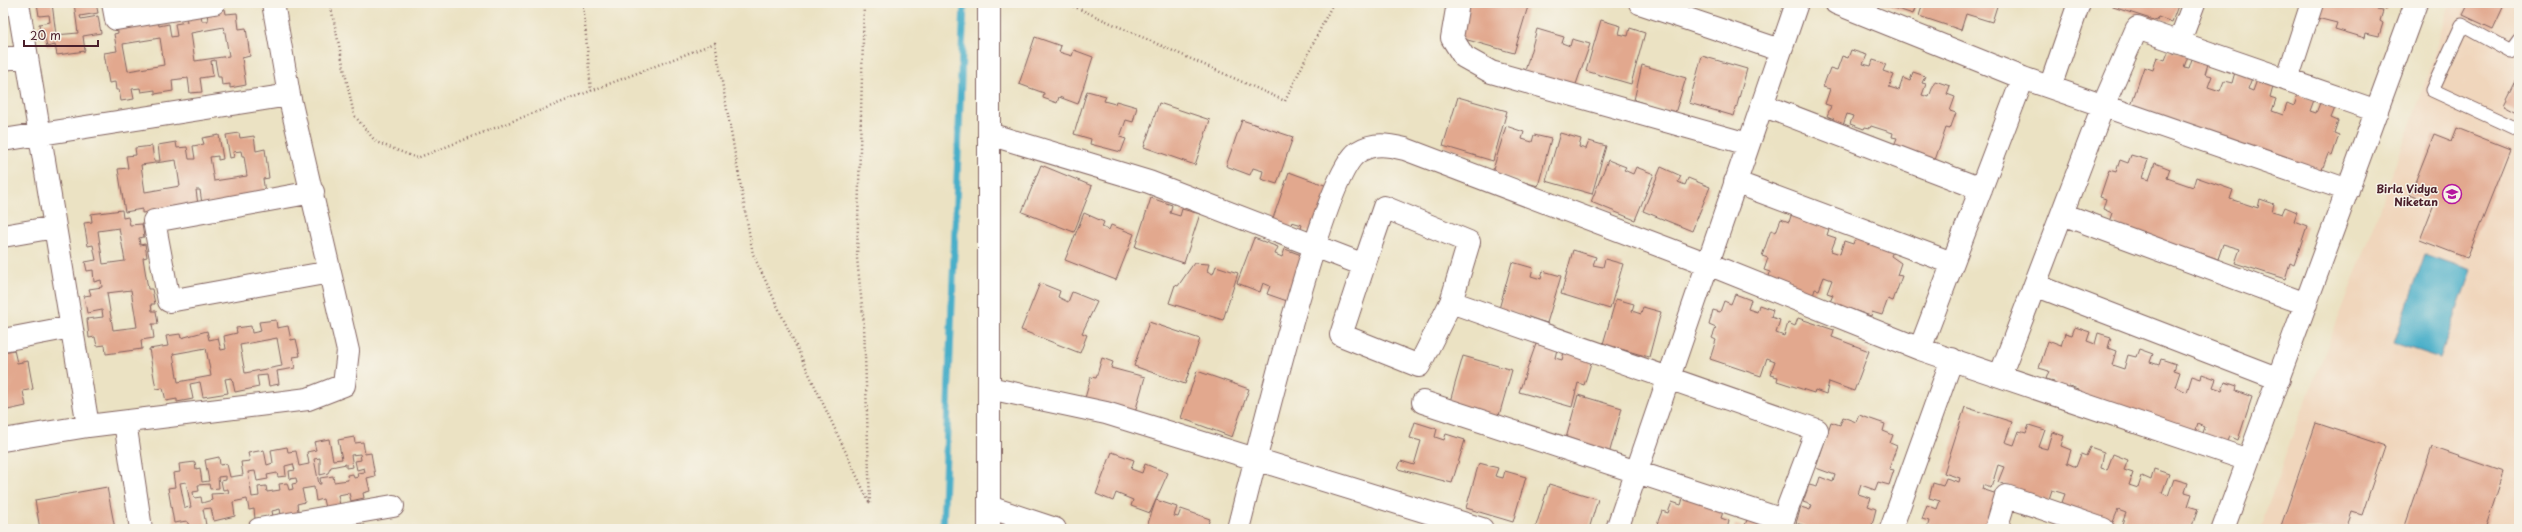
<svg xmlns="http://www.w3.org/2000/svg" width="2522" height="532" font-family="'Playpen Sans',sans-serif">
<rect width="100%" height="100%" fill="#f7f3e8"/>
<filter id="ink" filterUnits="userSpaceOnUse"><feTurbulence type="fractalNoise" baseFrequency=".025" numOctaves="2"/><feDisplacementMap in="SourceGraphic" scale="8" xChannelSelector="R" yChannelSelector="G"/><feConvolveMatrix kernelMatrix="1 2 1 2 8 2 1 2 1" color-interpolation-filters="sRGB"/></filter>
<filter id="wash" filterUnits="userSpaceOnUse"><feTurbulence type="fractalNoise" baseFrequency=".012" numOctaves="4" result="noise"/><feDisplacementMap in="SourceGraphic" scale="16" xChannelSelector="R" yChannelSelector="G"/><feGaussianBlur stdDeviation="0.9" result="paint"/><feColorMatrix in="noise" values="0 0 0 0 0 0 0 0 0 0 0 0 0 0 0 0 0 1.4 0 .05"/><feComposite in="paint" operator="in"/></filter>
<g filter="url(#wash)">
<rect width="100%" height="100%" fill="#ebe2c3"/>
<path fill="#f0d6bc" d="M2450,3H2519V529H2260L2295,428L2348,294L2421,95Z"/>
<path fill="#49afc9" stroke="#4a677a" d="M2425,254L2471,270L2440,358L2394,343Z"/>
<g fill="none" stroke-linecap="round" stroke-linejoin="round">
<path stroke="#49afc9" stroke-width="7" d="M943,529L964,3"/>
</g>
<g id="blocks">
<path fill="#e2a88e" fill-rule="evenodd" d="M37,3H52L56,35L78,33L74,3H96L98,13L80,16L81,19L98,16L101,33L83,36L85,51L57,55L55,45L47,47L45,37L41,38L39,24L50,22L49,15L39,16Z
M1467,3H1529L1514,53L1457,37Z
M1879,3H1917L1913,14Z
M1923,3H1998L1992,22L1966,14L1961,30L1919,16Z
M2115,3H2179L2172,22L2158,17L2157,21L2113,7Z
M2321,3H2388L2386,10L2378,7L2377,10L2383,11L2380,21L2383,23L2379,36L2366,33L2365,38L2335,29L2337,23L2317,18Z
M2469,3H2505L2493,29L2463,15Z
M225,9L226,14L237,13L239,29L246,28L250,56L242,58L246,85L230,88V84L222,85L221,77H218L215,60L211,61L213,76L200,78L202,92L190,93L188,78L172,80L173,91L155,94V90L141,92L140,88L132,89L134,99L121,101L119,90H116L115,82L109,83L104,53L117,51L114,34L118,33L117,26L158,20L159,26L169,24L171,37L177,36L175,24L187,22L186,17L201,15L202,21H208L207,12ZM224,27L229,56L195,61L191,33ZM160,38L164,65L128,71L123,44Z
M1601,20L1621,26L1619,34L1628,36L1630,28L1645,33L1631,84L1586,71Z
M1537,29L1564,37L1562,43L1570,46L1572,39L1590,44L1574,90L1523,78Z
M1035,37L1061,46L1059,52L1072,56L1074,50L1093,57L1078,104L1059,97L1057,103L1043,98L1044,93L1019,84Z
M1851,50L1867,55L1863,64L1871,66L1873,60L1886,64L1883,71L1894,75L1889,87L1899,90L1903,78L1910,81L1913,72L1925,76L1922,83L1926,84L1922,95L1929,97L1935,81L1950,86L1947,94L1955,97L1950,111L1956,113L1950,129L1946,128L1934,163L1893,148L1897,138L1892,137L1893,133L1871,126L1870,128L1865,127L1864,129L1850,124L1853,116L1847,114L1841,131L1831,128L1834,119L1827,116L1831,106L1825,104L1830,89L1823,87L1830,68L1837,70L1842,56L1848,58Z
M2169,50L2188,56L2184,67L2189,68L2192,59L2208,64L2205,74L2212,76L2208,87L2220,91L2224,81L2232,83L2235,72L2252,78L2248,89L2253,91L2257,80L2273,86L2270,97L2276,99L2272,111L2283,115L2287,103L2294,106L2298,94L2314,100L2310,111L2316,113L2320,103L2335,108L2331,118L2338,121L2334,133L2339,135L2332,156L2328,154L2320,175L2131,105L2144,67L2153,70L2157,57L2165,60Z
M1702,56L1747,69L1734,116L1689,103Z
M1642,65L1686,78L1675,113L1634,100Z
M2519,75V113L2504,105Z
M1087,91L1106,96L1104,101L1115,104L1116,101L1137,107L1133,122L1126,120L1120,137L1126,139L1121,152L1090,144L1091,139L1074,134Z
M1458,97L1507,111L1493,161L1443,146Z
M1159,103L1210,120L1195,165L1144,147Z
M1242,120L1293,137L1277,184L1261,179L1263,171L1253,168L1250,175L1226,166Z
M1506,126L1524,132L1522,139L1532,142L1534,135L1551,139L1538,186L1492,173Z
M2457,128L2510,149L2467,258L2420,240L2434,204L2410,195L2434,134L2452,141Z
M239,133L240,138L254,136L256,151L265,149L269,178L263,179L266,199L202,204L200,190H196L198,205L142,213V209L125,212L118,169L128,168L126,156L136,155L135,148L152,146L154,161H160L158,145L176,142L177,148L187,147L189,159H195L193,146L204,144L202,138L219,135L223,159L218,160V156L210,157L214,181L247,176L244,156H242L241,151L233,152L234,157L230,158L226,135ZM176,160L180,186L145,192L141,165Z
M1560,133L1581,139L1579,147L1586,149L1589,141L1606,146L1592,194L1546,181Z
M2131,155L2148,160L2142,178L2149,180L2155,163L2170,169L2167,178L2193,187L2196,177L2233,190L2230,199L2258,208L2260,199L2274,204L2272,211L2282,214L2285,207L2297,212L2294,221L2307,226L2294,265L2290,263L2285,279L2235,263L2240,249L2223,244L2218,259L2201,253L2198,262L2109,222L2112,213L2103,209L2106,199L2100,197L2109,170L2116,172L2120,160L2128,163Z
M1608,160L1626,167L1624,170L1633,174L1636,167L1654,174L1635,220L1591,202Z
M1041,165L1092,186L1074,232L1022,212Z
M1661,167L1681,176L1678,182L1685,185L1688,178L1710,187L1692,231L1643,211Z
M1289,172L1330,187L1313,233L1300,231L1302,225L1292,222L1290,228L1272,221Z
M1151,198L1172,205L1170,213L1180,216L1182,209L1200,214L1184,263L1135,247Z
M122,210L123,218L128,217L130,225L142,224L144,237L139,238L140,245L145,244L147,257L143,258L148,289H152L155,304H151L152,311H156L158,324H152L154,338L141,340L142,349L106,354L105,345L97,346L95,337L89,338L87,319L103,317L102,310L87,313L84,296L91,295L89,289L102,287L101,280L94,282L93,270L87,271L85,262L96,260L93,245L88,246L84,223L92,222L91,214ZM119,228L125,261L103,264L98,231ZM131,290L137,327L113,330L107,293Z
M1084,213L1104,222L1102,227L1109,230L1111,225L1134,234L1116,280L1065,260Z
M1792,213L1830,226L1827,235L1836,238L1831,251L1840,254L1844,241L1853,244L1856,236L1894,249L1891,256L1901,263L1897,275L1902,276L1893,301L1888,299L1882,315L1872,312L1871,316L1830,302L1833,295L1827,293L1832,280L1824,277L1819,290L1815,289L1813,296L1768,281L1770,272L1764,270L1768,258L1762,256L1771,230L1776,232L1781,219L1789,222Z
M1254,238L1278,247L1275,254L1282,257L1285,249L1304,256L1287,301L1267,294L1270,286L1263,283L1260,292L1237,283Z
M1573,250L1596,257L1593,265L1603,267L1605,259L1623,264L1610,309L1561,294Z
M1512,262L1533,268L1531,276L1541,279L1543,271L1561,276L1547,323L1499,309Z
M1194,263L1209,264L1207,271L1213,274L1216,266L1238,273L1223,320L1169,303L1175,285L1178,286Z
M1040,283L1060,291L1058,297L1068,302L1072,292L1097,302L1082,333L1087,335L1080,353L1021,330Z
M1735,294L1751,300L1748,309L1757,312L1759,305L1773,310L1771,317L1780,320L1776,333L1784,336L1788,323L1795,326L1798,318L1834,330L1832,337L1869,351L1854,391L1829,382L1826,394L1815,390L1814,393L1777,381L1778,377L1770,375L1775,361L1767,358L1761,376L1710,359L1716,340L1712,338L1716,328L1709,325L1713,310L1720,312L1724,301L1731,304Z
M1616,299L1634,304L1632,311L1641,314L1643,307L1661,312L1649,357L1603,344Z
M276,320L277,328L288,326L291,340L296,339L300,356L293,357L295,368L277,371L279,384L269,386L267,375L257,376L259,387L235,392L232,378L225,379L228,393L203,397L200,382L190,384L193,399L177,402V399L166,401L163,388L156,389L149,349L168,346L166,336L180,334L181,338L207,331L209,340L218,338L221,350L226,349L224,336L237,333L236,328L251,326L252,333L261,331L259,322ZM277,338L282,366L245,373L240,345ZM206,348L211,376L178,382L173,354Z
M1149,322L1200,339L1185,384L1134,366Z
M2075,327L2090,332L2087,341L2095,344L2098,333L2111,337L2108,348L2116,351L2112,365L2124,369L2128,355L2136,357L2139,349L2153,354L2150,362L2159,365L2161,359L2176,364L2174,370L2180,372L2175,387L2187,392L2192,376L2201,379L2202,374L2216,379L2213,387L2222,390L2225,382L2237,386L2236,391L2252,397L2238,440L2229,436L2224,450L2200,441L2205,427L2198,424L2193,439L2074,399L2078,389L2069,386L2066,396L2051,391L2054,381L2046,379L2049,371L2039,368L2048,341L2061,346L2065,333L2072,335Z
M1536,344L1557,349L1555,358L1562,360L1564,352L1592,360L1584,385L1578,383L1572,407L1519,392Z
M14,350L17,363L28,361L33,389L23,391L26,406L3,411V352Z
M1463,356L1512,370L1498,419L1449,405Z
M1102,358L1113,362L1111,368L1145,377L1135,412L1085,398L1091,377L1096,378Z
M1197,371L1249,389L1232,437L1181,418Z
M1578,395L1622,408L1609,454L1565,442Z
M1965,407L2012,422L2005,442L2014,445L2019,431L2026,433L2029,425L2045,430L2039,447L2047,449L2052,432L2064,436L2061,446L2071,450L2067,463L2076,467L2081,454L2086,456L2090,447L2104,452L2101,468L2107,470L2113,454L2128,460L2124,470L2133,473L2129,485L2138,488L2142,476L2151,480L2154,469L2169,474L2162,493L2168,496L2174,479L2188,483L2185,492L2192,494L2188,506L2198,509L2191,529H2120L2126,513L2118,510L2113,522L2060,508L2065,494L2052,490L2048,502L1998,482L2004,467L1998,465L1991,488L1983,485L1982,489L1997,494L1987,529H1927L1929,521L1922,519L1927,505L1937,509L1940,501L1929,498L1933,483L1943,486L1946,478L1959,482L1960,478L1944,473Z
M1859,415L1885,424L1883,431L1893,435L1890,443L1897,446L1889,469L1894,470L1889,485L1878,482L1875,490L1861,485L1858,494L1871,498L1868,506L1876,509L1871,529H1804L1805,526L1796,523L1801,507L1810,510L1812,505L1803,502L1809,485L1817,487L1820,477L1833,482L1835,475L1816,468L1831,422L1840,425L1843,417L1856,422Z
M1415,422L1437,429L1435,437L1444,440L1446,434L1465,440L1452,483L1398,469L1401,461L1414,465L1421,441L1410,438Z
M2316,423L2385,446L2362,515L2352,512L2346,529H2280Z
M354,437L355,443L363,442L365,454L371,453L375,476L367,478L370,491L363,493L364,498L351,501L349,493L338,495L340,505L325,508L323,499L316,501L314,487L302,489L305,502L297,504L299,517L282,520L280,509L272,511L273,516L255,519L254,509L249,510L247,499L233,502L235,516L214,521L211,508L203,509L206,525L190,528L187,521L174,523L168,488L175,487L173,473L180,472L179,464L195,462L196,469L200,468L202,482L209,481L205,460L219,457L220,465L227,464L230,477L243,475L241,462L250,461L248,453L264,450L267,465L273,463L271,450L287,447L288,452L296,451L299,466L309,464L307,452L316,450L314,442L329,439L333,460L342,459L338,440ZM360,454L361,460L355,461L357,470L364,468L365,472L357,473L358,477L354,478L353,474L347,475L348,480L334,482L333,476L320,478L321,484H319L314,459L320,458V475L328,473L331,467L346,464V468L353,467L351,455ZM293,464L295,470L289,471L290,479L296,478L297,483L292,484L293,489L289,490L287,483L279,484L280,490L267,492L266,486L258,487L259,496L252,497L248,472L255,471L257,481L268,479L267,475L277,473L278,477L286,476L285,466ZM226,476V480L221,481L223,490L228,489L229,493L211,494L212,500L202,503L201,497L194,498L193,492L199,491L198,485L209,484L210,489L219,488L218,477ZM186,482L191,507L185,508L180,483Z
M2432,447L2504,472L2485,529H2404Z
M1112,452L1134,460L1131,469L1142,473L1145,464L1168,473L1150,513L1131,506L1133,500L1116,493L1113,501L1096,494Z
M1479,463L1498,468L1495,476L1503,478L1505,471L1526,477L1513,522L1466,508Z
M1549,484L1598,499L1589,529H1535Z
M107,487L115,529H40L35,500Z
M1684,495L1724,509L1721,518L1729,521L1727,529H1655L1662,511L1668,513L1672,502L1681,505Z
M1156,500L1177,507L1174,516L1178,517L1181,509L1210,519L1206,529H1146Z
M1748,517L1781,529H1735L1736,526L1744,528Z
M365,525L366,529H346V528Z"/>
</g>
</g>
<g filter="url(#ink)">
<use href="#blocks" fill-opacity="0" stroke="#826360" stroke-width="1"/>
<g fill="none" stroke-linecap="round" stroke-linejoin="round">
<g stroke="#826360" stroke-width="15">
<path id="service" d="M2519,41L2511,52L2462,25L2432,90L2519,130"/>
</g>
<g stroke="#826360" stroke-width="24">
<path id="minor" d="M18,3L88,426
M113,3L116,19L214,3
M1458,3L1452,38L1464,57L1491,72L1748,144
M1640,3L1780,50
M1836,3L2023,78L2348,190
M2179,43L2194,3
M3,59L26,56
M2287,80L2312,3
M2050,87L2079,3
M1762,105L1981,189
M989,134L1149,182L1364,265L1384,207L1469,242L1451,302L1817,430L1783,520L1423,402
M3,140L289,95
M1735,182L1952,263
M313,192L154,221L169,301L330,272
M2062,214L2306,304
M3,236L55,227
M1364,265L1341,335L1419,366L1451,302
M2035,285L2279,379
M3,340L71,327
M1920,349L2023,78
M2000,376L2103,106L2137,28L2377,111
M989,388L1106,413L1482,529
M125,422L141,529
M3,440L88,426L308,399L344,385L348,351L289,95L273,3
M989,507L1055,529
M259,529L393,506
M1238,529C1253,472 1322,175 1358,152C1374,142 1388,145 1405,149L1708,264L1920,349L2248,460
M1617,529L1797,3
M1891,529L1952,359
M1996,529L2006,496L2103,529
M2223,529L2416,3"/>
</g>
<g stroke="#826360" stroke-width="24">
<path id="tertiary" d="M989,529V3"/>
</g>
<path stroke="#826360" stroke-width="2.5" stroke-dasharray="1 3" stroke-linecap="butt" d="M330,3L354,115L376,142L417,158L715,43L753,254L870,504L864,325L857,258L864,3
M583,3L591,91
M1066,3L1285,101L1333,3"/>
<use href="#service" stroke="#fff" stroke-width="13"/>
<use href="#minor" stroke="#fff" stroke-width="22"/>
<use href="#tertiary" stroke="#fff" stroke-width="22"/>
</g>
</g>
<defs>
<g id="school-ring" transform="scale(1)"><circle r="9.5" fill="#f7f3e8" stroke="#b5179e" stroke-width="1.5"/><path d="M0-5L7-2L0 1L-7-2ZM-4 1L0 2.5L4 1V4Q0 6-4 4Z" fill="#b5179e"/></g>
</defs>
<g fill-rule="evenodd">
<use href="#school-ring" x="2452" y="194"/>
</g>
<g text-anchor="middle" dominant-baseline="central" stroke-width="3" stroke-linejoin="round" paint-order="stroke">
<g font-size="11" font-weight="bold" fill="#4a1f2b" stroke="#f7f3e8" text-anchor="end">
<text x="2438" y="188">Birla Vidya<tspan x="2438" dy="13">Niketan</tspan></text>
</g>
</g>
<rect width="2522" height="532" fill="none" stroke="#f7f3e8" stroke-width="16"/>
<path d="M24 40v6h74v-6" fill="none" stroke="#4a1f2b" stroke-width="2"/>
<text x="30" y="40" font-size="12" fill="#4a1f2b" stroke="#f7f3e8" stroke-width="3" paint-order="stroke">20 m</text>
</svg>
